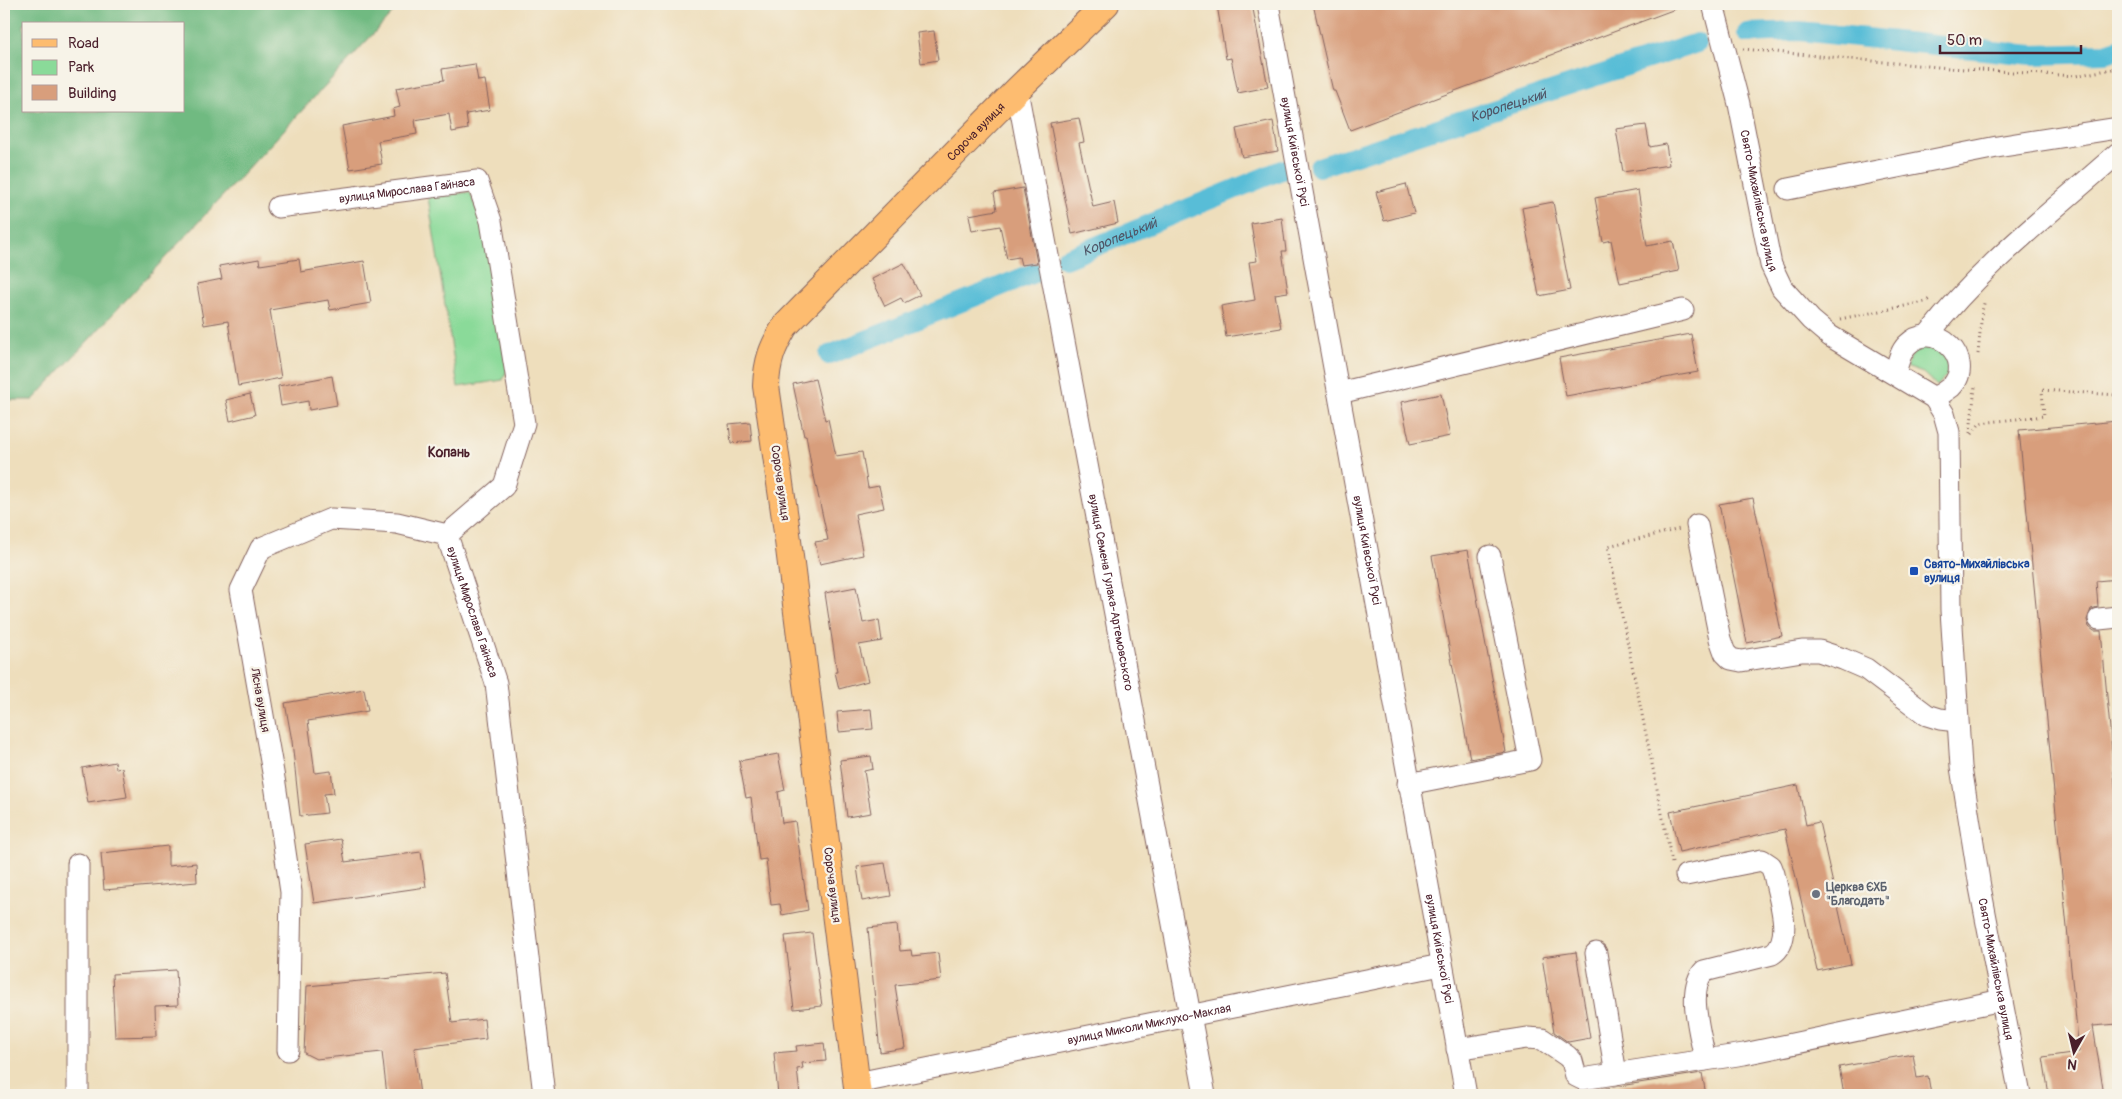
<svg xmlns="http://www.w3.org/2000/svg" width="2122" height="1099" font-family="Pangolin,sans-serif">
<rect width="100%" height="100%" fill="#f7f3e8"/>
<filter id="ink" filterUnits="userSpaceOnUse"><feTurbulence type="fractalNoise" baseFrequency=".02" numOctaves="2"/><feDisplacementMap in="SourceGraphic" scale="10" xChannelSelector="R" yChannelSelector="G"/><feConvolveMatrix kernelMatrix="1 2 1 2 8 2 1 2 1" color-interpolation-filters="sRGB"/></filter>
<filter id="wash" filterUnits="userSpaceOnUse"><feTurbulence type="fractalNoise" baseFrequency=".0096" numOctaves="4" result="noise"/><feDisplacementMap in="SourceGraphic" scale="20" xChannelSelector="R" yChannelSelector="G"/><feGaussianBlur stdDeviation="1.12" result="paint"/><feColorMatrix in="noise" values="0 0 0 0 0 0 0 0 0 0 0 0 0 0 0 0 0 1.4 0 .05"/><feComposite in="paint" operator="in"/></filter>
<g filter="url(#wash)">
<rect width="100%" height="100%" fill="#eedebc"/>
<path fill="#8ada99" stroke="#6a7c62" d="M470,192L483,227L507,370L503,380L458,387L428,197Z
M1927,345L1946,352L1951,371L1937,386L1923,373L1906,367L1914,351Z"/>
<path fill="#6fba81" stroke="#5c6c56" fill-rule="evenodd" d="M4,4H401L33,400H4ZM24,24H184V111H24Z"/>
<g fill="none" stroke-linecap="round" stroke-linejoin="round">
<g stroke="#58bdd7" stroke-width="20">
<path d="M1747,33L1799,31L2032,55L2106,53L2118,49"/>
<path id="s1" d="M1319,167L1697,43"/>
<path id="s2" d="M1065,259L1284,169"/>
<path d="M829,355L1034,273"/>
</g>
</g>
<g id="blocks">
<path fill="#d89e7c" d="M1226,4H1252L1268,87L1238,93L1231,58L1226,59L1217,5Z
M1313,4H1686V5L1350,130L1335,91H1333Z
M934,31L938,60L921,63L917,33Z
M475,64L478,81L485,80L490,110L466,114L468,129L452,132L449,114L415,120L417,134L378,141L382,164L350,169L342,126L394,116L393,109L400,107L396,88L444,80L442,69Z
M1079,118L1084,142L1079,143L1093,207L1114,202L1118,223L1072,234L1050,123Z
M1273,121L1278,151L1242,157L1236,129Z
M1646,125L1650,147L1666,144L1669,165L1623,172L1616,129Z
M1406,184L1414,213L1384,221L1376,192Z
M1023,188L1037,263L1021,265L1019,257L1007,259L1000,226L972,231L969,215L997,210L994,193Z
M1638,190L1647,246L1673,241L1679,271L1620,283L1611,240L1603,242L1595,198Z
M1553,202L1570,290L1539,296L1522,208Z
M1282,218L1286,251H1282L1288,292L1275,294L1281,328L1226,337L1221,306L1255,300L1249,262L1257,261L1251,223Z
M259,259L260,265L299,259L301,272L364,261L371,303L330,310L328,300L270,310L281,378L238,386L228,321L204,325L197,284L222,279L219,266Z
M904,263L920,295L904,303L901,298L885,306L872,279Z
M1691,334L1698,372L1566,396L1559,358Z
M332,376L337,405L309,410L308,401L281,406L278,386Z
M815,379L825,420L828,419L836,456L862,452L868,488L879,486L884,508L855,514L863,555L820,564L815,542L828,540L814,476H813L806,435L804,436L793,384Z
M250,394L255,415L230,421L226,400Z
M1441,394L1450,436L1410,444L1401,402Z
M2118,421V579L2096,581L2098,607L2091,609L2087,620L2089,627L2094,631H2101L2118,816V1024L2093,1026L2104,1095H2049L2043,1057L2079,1052L2019,430Z
M750,422L752,441L731,443L729,424Z
M1753,498L1782,636L1747,643L1719,504Z
M1468,550L1506,752L1470,759L1432,556Z
M856,587L863,623L879,620L882,641L859,645L868,681L839,689L835,672H837L825,593Z
M364,689L368,711L308,721L315,773L331,771L334,793L324,794L327,813L300,816L292,741L285,703Z
M871,709L873,729L839,732L837,712Z
M778,754L785,790L778,792L782,823L795,821L808,910L782,915L780,904L771,905L766,859L759,860L751,797L746,798L739,761Z
M871,756L873,769L864,771L871,813L847,817L840,760Z
M115,762L116,769L122,768L127,797L88,803L82,768Z
M1798,785L1806,825L1819,822L1851,964L1817,971L1785,829L1679,852L1670,812Z
M341,839L345,862L421,852L426,887L314,903L305,844Z
M168,846V866L196,863L197,882L104,890L101,853Z
M885,863L891,896L862,901L857,867Z
M897,925L900,951L911,950L912,956L938,953L941,980L895,985L905,1048L880,1052L868,928Z
M812,933L822,1006L794,1009L785,936Z
M1576,952L1590,1038L1568,1042L1554,1032L1542,957Z
M176,970L178,1005L155,1006L156,1036L115,1037L112,974Z
M445,973L452,1023L484,1019L486,1039L414,1048L420,1095H387L382,1052L316,1059L304,1053L307,986Z
M824,1043L826,1061L802,1063L803,1068L797,1069L800,1095H778L774,1053L797,1051L796,1046Z
M1913,1054L1917,1078L1928,1076L1931,1095H1844L1839,1067Z
M1702,1073L1706,1095H1602L1601,1089Z"/>
</g>
</g>
<g filter="url(#ink)">
<use href="#blocks" fill-opacity="0" stroke="#83625e" stroke-width="1"/>
<g fill="none" stroke-linecap="round" stroke-linejoin="round">
<g stroke="#83625e" stroke-width="23">
<g id="minor">
<path id="s3" d="M1268,4L1466,1095"/>
<path id="s4" d="M1713,4L1739,104L1771,265L1782,288L1811,320L1830,336L1934,398L1944,414L1949,432L1951,610L1961,767L1980,887L2020,1095"/>
<path id="s5" d="M1017,90L1205,1095"/>
<path d="M1788,189L1997,147L2118,128"/>
<path id="s6" d="M278,207L477,181L491,221L524,423L504,486L447,535L496,683L544,1095"/>
<path d="M1928,335C1981,266 2053,211 2118,153"/>
<path d="M1895,373C1898,363 1900,352 1907,345C1934,317 1978,360 1951,387C1946,391 1940,395 1934,398"/>
<path d="M1339,393L1683,310"/>
<path d="M1697,525L1720,639L1725,653L1731,659L1741,661L1802,651H1819L1843,659L1866,669L1927,715L1940,719L1957,721"/>
<path d="M2099,619L2118,617"/>
<path d="M1408,784L1530,760L1490,556"/>
<path d="M78,864V1095"/>
<path d="M1686,875L1762,860L1771,866L1774,874C1778,896 1795,940 1772,954L1704,971C1686,990 1701,1035 1705,1060"/>
<path d="M1596,953L1616,1074"/>
<path d="M1457,1049L1527,1038L1542,1039L1567,1056L1572,1061L1576,1076L1582,1079L1744,1054L2002,1000"/>
<path d="M288,1050L291,892L275,784L241,590L261,548L331,519L397,523L447,535"/>
<path id="s7" d="M857,1083L1441,965"/>
</g>
</g>
<g stroke="#83625e" stroke-width="28">
<g id="major">
<path id="s8" d="M858,1095L786,525L766,386C767,361 772,348 785,326L1017,90L1106,4"/>
</g>
</g>
<path stroke="#83625e" stroke-width="3" stroke-dasharray="1 4" stroke-linecap="butt" d="M4,16L12,4
M1743,49L1949,68L2075,76L2118,68
M1840,319L1925,302L1931,298
M1978,354L1982,311L1985,300
M1970,433L1975,387
M1972,434L1980,423L2044,416L2042,390L2118,395
M1672,863L1608,546L1680,529"/>
<use href="#minor" stroke="#fff" stroke-width="21"/>
<use href="#major" stroke="#fdbc6f" stroke-width="26"/>
</g>
</g>
<rect fill="#1a4fb4" stroke="#f7f3e8" stroke-width="2" x="1909" y="566" width="10" height="10" rx="2.5"/>
<circle fill="#6b7280" stroke="#f7f3e8" stroke-width="2" cx="1816" cy="894" r="5"/>
<g text-anchor="middle" dominant-baseline="central" stroke-width="4.5" stroke-linejoin="round" paint-order="stroke">
<g font-size="12" fill="#4a1f2b" stroke="#f7f3e8">
<text stroke="none"><textPath href="#s8" startOffset="1051">Сороча вулиця</textPath></text>
<text stroke="none"><textPath href="#s3" startOffset="150">вулиця Київської Русі</textPath></text>
<text stroke="none"><textPath href="#s6" startOffset="130">вулиця Мирослава Гайнаса</textPath></text>
<text stroke="none"><textPath href="#s4" startOffset="202">Свято-Михайлівська вулиця</textPath></text>
<text transform="translate(780 483) rotate(82)">Сороча вулиця</text>
<text stroke="none"><textPath href="#s3" startOffset="555">вулиця Київської Русі</textPath></text>
<text stroke="none"><textPath href="#s5" startOffset="511">вулиця Семена Гулака-Артемовського</textPath></text>
<text stroke="none"><textPath href="#s6" startOffset="670">вулиця Мирослава Гайнаса</textPath></text>
<text transform="translate(260 700) rotate(80)">Лісна вулиця</text>
<text transform="translate(832 885) rotate(83)">Сороча вулиця</text>
<text stroke="none"><textPath href="#s3" startOffset="960">вулиця Київської Русі</textPath></text>
<text stroke="none"><textPath href="#s4" startOffset="1060">Свято-Михайлівська вулиця</textPath></text>
<text stroke="none"><textPath href="#s7" startOffset="298">вулиця Миколи Миклухо-Маклая</textPath></text>
</g>
<g font-size="12" font-weight="bold" fill="#164399" stroke="#f7f3e8" text-anchor="start">
<text x="1924" y="564">Свято-Михайлівська<tspan x="1924" dy="14">вулиця</tspan></text>
</g>
<g font-size="12" font-weight="bold" fill="#5b616d" stroke="#f7f3e8" text-anchor="start">
<text x="1826" y="887">Церква ЄХБ<tspan x="1826" dy="14">"Благодать"</tspan></text>
</g>
<g font-size="14" font-style="italic" fill="#4f5667" stroke="#f7f3e8">
<text stroke="none"><textPath href="#s1" startOffset="199">Коропецький</textPath></text>
<text stroke="none"><textPath href="#s2" startOffset="59">Коропецький</textPath></text>
</g>
<g font-size="14" font-weight="bold" fill="#4a1f2b" stroke="#f7f3e8">
<text x="449" y="452">Копань</text>
</g>
</g>
<rect width="2122" height="1099" fill="none" stroke="#f7f3e8" stroke-width="20"/>
<rect x="22" y="22" width="162" height="90" fill="#f7f3e8" stroke="#b29e9c"/>
<rect x="32" y="39" width="25" height="8" fill="#fdbc6f" stroke="#b29e9c"/>
<text x="68" y="48" font-size="15" fill="#4a1f2b">Road</text>
<rect x="32" y="60" width="25" height="15" fill="#8ada99" stroke="#b29e9c"/>
<text x="68" y="72" font-size="15" fill="#4a1f2b">Park</text>
<rect x="32" y="85" width="25" height="15" fill="#d89e7c" stroke="#b29e9c"/>
<text x="68" y="98" font-size="15" fill="#4a1f2b">Building</text>
<g transform="translate(2074 1052) rotate(188)" stroke="#f7f3e8" stroke-width="4" paint-order="stroke">
<path d="M0-4L9 19L0 12L-9 19Z" fill="#4a1f2b"/>
<text y="-8" font-size="14" font-weight="bold" text-anchor="middle" fill="#4a1f2b">N</text>
</g>
<path d="M1940 45v8h141v-8" fill="none" stroke="#4a1f2b" stroke-width="2.5"/>
<text x="1947" y="45" font-size="15" fill="#4a1f2b" stroke="#f7f3e8" stroke-width="4" paint-order="stroke">50 m</text>
</svg>
